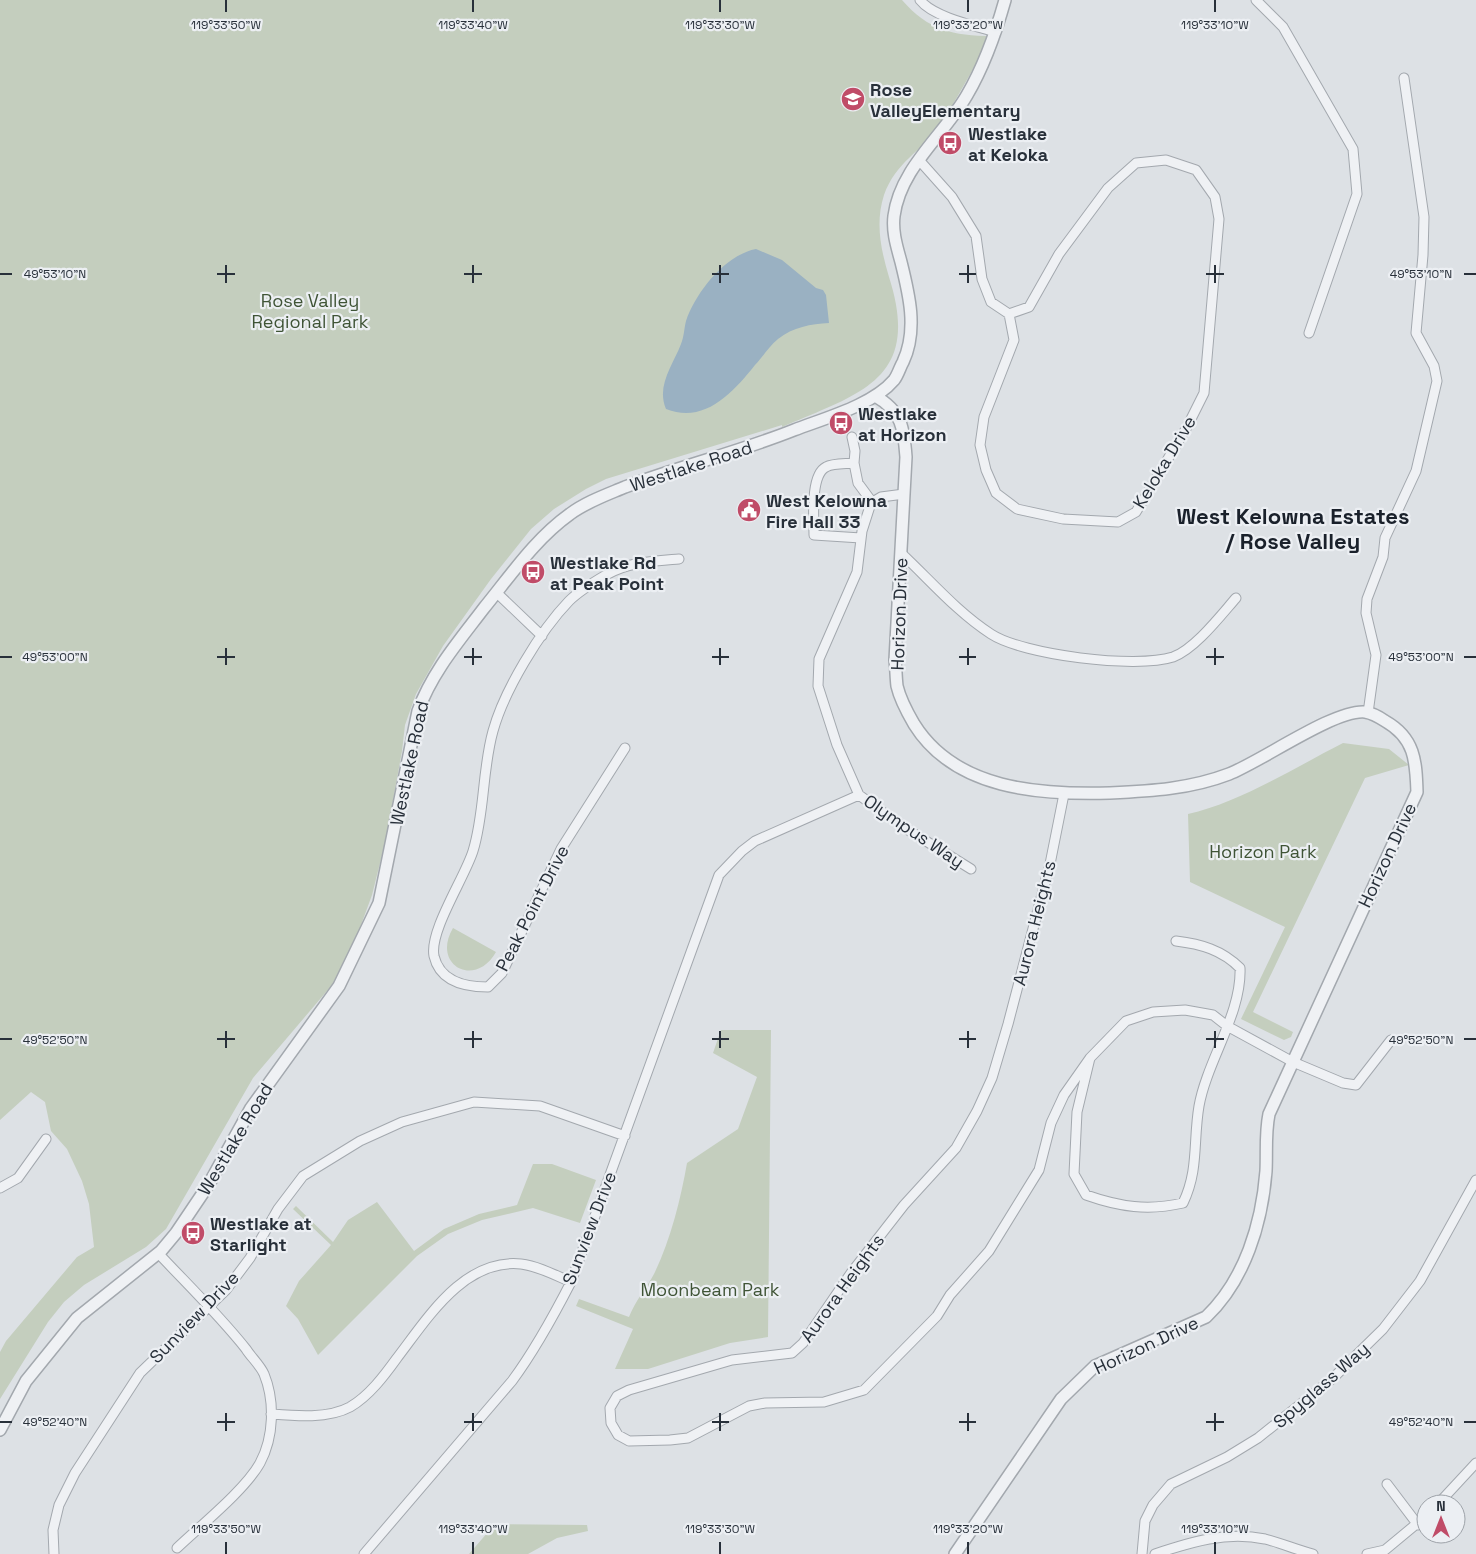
<svg xmlns="http://www.w3.org/2000/svg" width="1476" height="1554" font-family="'Space Grotesk',sans-serif">
<rect width="100%" height="100%" fill="#dde1e5"/>
<path fill="#c4cebe" d="M0,0H902C928,30 953,36 992,36C980,57 968,78 956,99C950,108 946,120 939,128C920,152 896,162 884,195C875,223 881,250 889,277C922,380 860,393 782,427V425L606,479L586,489L554,509L531,529L491,579L443,646L416,694L405,725L402,751L386,839L372,895L354,944L332,985L253,1078L166,1229L146,1247L84,1285L64,1302L48,1322L0,1399V1352L6,1341L77,1257L94,1247L89,1204L82,1181L67,1149L51,1131L45,1102L31,1092L0,1120Z
M1343,743L1389,749L1409,765L1365,778L1253,1012L1293,1032L1291,1037L1284,1040L1241,1019L1285,927L1190,882L1188,814C1239,803 1296,767 1343,743Z
M453,928L496,952C475,989 431,965 453,928Z
M721,1030H771L768,1337L730,1343L648,1369H615L633,1329L576,1306L579,1299L629,1317C635,1301 646,1289 654,1274C670,1242 681,1198 687,1163L738,1129L757,1077L713,1053Z
M533,1164H552L596,1180L580,1223L533,1208L482,1220L448,1234L417,1256L318,1355L298,1319L286,1306L299,1281L331,1245L293,1209L296,1206L333,1242L348,1220L377,1202L414,1251L444,1229L479,1214L517,1205Z
M495,1524L587,1525L588,1531L557,1538L528,1554H469Z"/>
<path fill="#9ab1c2" d="M756,249L782,260L816,288L823,290L826,295L829,323C811,324 793,327 778,339C769,346 763,357 755,365C732,394 704,424 666,409C656,386 673,365 681,344C684,337 684,329 686,321C696,292 725,255 756,249Z"/>
<g fill="none" stroke-linecap="round" stroke-linejoin="round">
<g stroke="#a3a8ae" stroke-width="11">
<path id="minor" d="M920,0C933,17 975,26 996,32
M1256,0L1283,27L1353,149L1357,194L1309,333
M919,160L952,197L976,236L982,279L991,302L1009,314
M1166,160L1196,170L1215,197L1219,219L1204,393L1187,427L1136,512L1118,522L1063,519L1017,509L996,493L986,470L980,445L984,417L1014,340L1009,314L1029,307L1059,254L1108,188L1136,163Z
M852,437L855,451L854,463C846,464 833,463 826,467C810,475 814,519 814,535L861,538
M854,463L858,483L872,502
M904,494L881,497L871,503L862,531L857,572L819,659L818,686L837,745L859,795L905,828L971,869
M901,553C930,580 957,612 991,634C1023,655 1136,669 1173,657C1195,649 1221,615 1236,598
M497,593L542,636
M1368,713L1376,655L1366,613L1367,599L1383,557L1385,538L1416,471L1437,381L1434,366L1416,333L1423,255L1424,217L1404,78
M625,748L561,849L502,973L488,987C465,987 440,982 434,956C429,931 465,877 473,851C485,812 482,770 493,731C504,691 540,631 569,601C578,592 594,582 606,575C627,562 655,561 679,559
M1064,794L1050,864L1008,1024L992,1078L977,1111L956,1148L904,1205L851,1273L803,1343L792,1353L732,1360L629,1390L617,1396L610,1408L611,1423L618,1435L629,1441L670,1440L688,1438L749,1406L765,1403L824,1402L864,1390L937,1316L950,1295L989,1251L1039,1170L1051,1123L1064,1095L1090,1058
M1176,941C1201,944 1222,950 1240,968C1242,1013 1207,1061 1199,1106C1193,1141 1199,1170 1183,1203C1148,1211 1120,1207 1086,1195L1074,1174L1077,1112L1090,1058L1126,1021L1153,1012L1185,1010L1213,1015L1227,1026L1293,1062L1343,1083L1356,1085L1391,1040
M0,1188L18,1178L46,1139
M158,1253C188,1285 219,1315 246,1349C251,1357 260,1365 264,1374C275,1401 274,1437 260,1463C245,1490 200,1526 177,1548
M271,1414C295,1416 328,1419 350,1407C369,1396 384,1376 397,1358C427,1319 464,1258 521,1264C538,1266 555,1275 571,1282
M1387,1484L1418,1525
M1438,1504L1476,1463
M54,1554L53,1530L59,1505L75,1473L140,1373L226,1290L250,1258L278,1209L303,1176L360,1141L402,1122L474,1102L540,1106L625,1136
M364,1554L512,1381C535,1350 553,1317 571,1282L719,875L742,851L755,841L859,795
M1142,1554L1145,1521L1153,1505L1171,1484L1227,1457L1258,1438L1332,1379L1383,1329L1420,1281L1476,1180
M1155,1554C1191,1542 1226,1531 1265,1539C1281,1543 1297,1550 1313,1554
M1367,1554L1385,1550L1426,1516"/>
</g>
<g stroke="#a3a8ae" stroke-width="14">
<path id="tertiary" d="M875,396C902,411 904,429 906,457L895,660C896,668 896,678 897,686C900,699 907,712 914,724C955,790 1040,795 1110,793C1151,791 1190,789 1229,774C1262,761 1335,709 1365,712C1372,713 1379,717 1385,721C1415,738 1416,761 1417,792L1269,1114C1265,1133 1267,1152 1266,1171C1262,1223 1245,1280 1206,1317L1095,1366L1061,1399L955,1554
M0,1430L26,1381L77,1318L161,1251L176,1233L209,1184L251,1108L339,986L379,903L418,711C432,672 459,641 484,608C511,575 535,539 570,514C586,502 606,495 625,487C681,466 739,452 794,430C825,418 873,405 894,380C898,375 900,367 903,362C918,330 909,294 901,262C897,247 892,232 894,216C900,168 944,135 967,95C984,66 996,32 1005,0"/>
</g>
<use href="#minor" stroke="#eff1f4" stroke-width="9"/>
<use href="#tertiary" stroke="#eff1f4" stroke-width="11"/>
</g>
<path fill="none" stroke="#28303a" stroke-width="2" d="M226,0V12M473,0V12M720,0V12M968,0V12M1215,0V12M226,265V283M473,265V283M720,265V283M968,265V283M1215,265V283M0,274H12M217,274H235M464,274H482M712,274H729M959,274H976M1206,274H1224M1464,274H1476M226,648V665M473,648V665M720,648V665M968,648V665M1215,648V665M0,657H12M217,657H235M464,657H482M712,657H729M959,657H976M1206,657H1224M1464,657H1476M226,1031V1048M473,1031V1048M720,1031V1048M968,1031V1048M1215,1031V1048M0,1039H12M217,1039H235M464,1039H482M712,1039H729M959,1039H976M1206,1039H1224M1464,1039H1476M226,1413V1431M473,1413V1431M720,1413V1431M968,1413V1431M1215,1413V1431M0,1422H12M217,1422H235M464,1422H482M712,1422H729M959,1422H976M1206,1422H1224M1464,1422H1476M226,1542V1554M473,1542V1554M720,1542V1554M968,1542V1554M1215,1542V1554"/>
<defs>
<g id="school-disc" transform="scale(1.25)"><circle r="9.5" fill="#c04c68" stroke="#eceff3"/><path d="M0-5L7-2L0 1L-7-2ZM-4 1L0 2.5L4 1V4Q0 6-4 4Z" fill="#fff"/></g>
<g id="bus-disc" transform="scale(1.25)"><circle r="9.5" fill="#c04c68" stroke="#eceff3"/><path d="M-5-6H5V4H4V6H2V4H-2V6H-4V4H-5ZM-3.5-4V0h7V-4ZM-3.5 1.2v1.5H-2V1.2ZM2 1.2v1.5H3.5V1.2Z" fill="#fff"/></g>
<g id="civic-disc" transform="scale(1.25)"><circle r="9.5" fill="#c04c68" stroke="#eceff3"/><path d="M-.6-6.5H3V-4.5H.6V-3L4-1V1h2V6H-6V1h2V-1L-.6-3ZM-1.2 2.5V6h2.4V2.5Z" fill="#fff"/></g>
</defs>
<g fill-rule="evenodd">
<use href="#school-disc" x="853" y="99"/>
<use href="#bus-disc" x="950" y="143"/>
<use href="#bus-disc" x="841" y="423"/>
<use href="#civic-disc" x="749" y="510"/>
<use href="#bus-disc" x="533" y="572"/>
<use href="#bus-disc" x="193" y="1233"/>
</g>
<g text-anchor="middle" dominant-baseline="central" stroke-width="4.5" stroke-linejoin="round" paint-order="stroke">
<g font-size="18" font-weight="bold" fill="#28303a" stroke="#eceff3" text-anchor="start">
<text x="870" y="89">Rose<tspan x="870" dy="21">ValleyElementary</tspan></text>
<text x="968" y="133">Westlake<tspan x="968" dy="21">at Keloka</tspan></text>
<text x="858" y="413">Westlake<tspan x="858" dy="21">at Horizon</tspan></text>
<text x="766" y="500">West Kelowna<tspan x="766" dy="21">Fire Hall 33</tspan></text>
<text x="550" y="562">Westlake Rd<tspan x="550" dy="21">at Peak Point</tspan></text>
<text x="210" y="1223">Westlake at<tspan x="210" dy="21">Starlight</tspan></text>
</g>
<g font-size="18" fill="#3f5436" stroke="#eceff3">
<text x="310" y="300">Rose Valley<tspan x="310" dy="21">Regional Park</tspan></text>
<text x="1263" y="851">Horizon Park</text>
<text x="710" y="1289">Moonbeam Park</text>
</g>
<g font-size="18" fill="#28303a" stroke="#eceff3">
<text transform="translate(1164 462) rotate(-59)">Keloka Drive</text>
<text transform="translate(691 466) rotate(-18)">Westlake Road</text>
<text transform="translate(899 614) rotate(-88)">Horizon Drive</text>
<text transform="translate(409 763) rotate(-78)">Westlake Road</text>
<text transform="translate(914 831) rotate(34)">Olympus Way</text>
<text transform="translate(1387 855) rotate(-65)">Horizon Drive</text>
<text transform="translate(532 908) rotate(-63)">Peak Point Drive</text>
<text transform="translate(1034 923) rotate(-76)">Aurora Heights</text>
<text transform="translate(235 1139) rotate(-59)">Westlake Road</text>
<text transform="translate(589 1228) rotate(-69)">Sunview Drive</text>
<text transform="translate(842 1288) rotate(-54)">Aurora Heights</text>
<text transform="translate(194 1317) rotate(-46)">Sunview Drive</text>
<text transform="translate(1146 1345) rotate(-25)">Horizon Drive</text>
<text transform="translate(1321 1385) rotate(-41)">Spyglass Way</text>
</g>
<g font-size="22" font-weight="bold" fill="#1a212b" stroke="#eceff3">
<text x="1293" y="516">West Kelowna Estates<tspan x="1293" dy="25">/ Rose Valley</tspan></text>
</g>
</g>
<g font-size="12" text-anchor="middle" fill="#28303a" stroke="#eceff3" stroke-width="4.5" stroke-linejoin="round" paint-order="stroke">
<text x="226" y="29">119°33'50"W</text>
<text x="473" y="29">119°33'40"W</text>
<text x="720" y="29">119°33'30"W</text>
<text x="968" y="29">119°33'20"W</text>
<text x="1215" y="29">119°33'10"W</text>
<text x="55" y="278">49°53'10"N</text>
<text x="1421" y="278">49°53'10"N</text>
<text x="55" y="661">49°53'00"N</text>
<text x="1421" y="661">49°53'00"N</text>
<text x="55" y="1044">49°52'50"N</text>
<text x="1421" y="1044">49°52'50"N</text>
<text x="55" y="1426">49°52'40"N</text>
<text x="1421" y="1426">49°52'40"N</text>
<text x="226" y="1533">119°33'50"W</text>
<text x="473" y="1533">119°33'40"W</text>
<text x="720" y="1533">119°33'30"W</text>
<text x="968" y="1533">119°33'20"W</text>
<text x="1215" y="1533">119°33'10"W</text>
</g>
<g transform="translate(1441 1519)"><circle r="24" fill="#eceff3" stroke="#9ea3a9"/>
<path d="M0-4L9 19L0 12L-9 19Z" fill="#c04c68"/>
<text y="-8" font-size="14" font-weight="bold" text-anchor="middle" fill="#28303a">N</text>
</g>
</svg>
